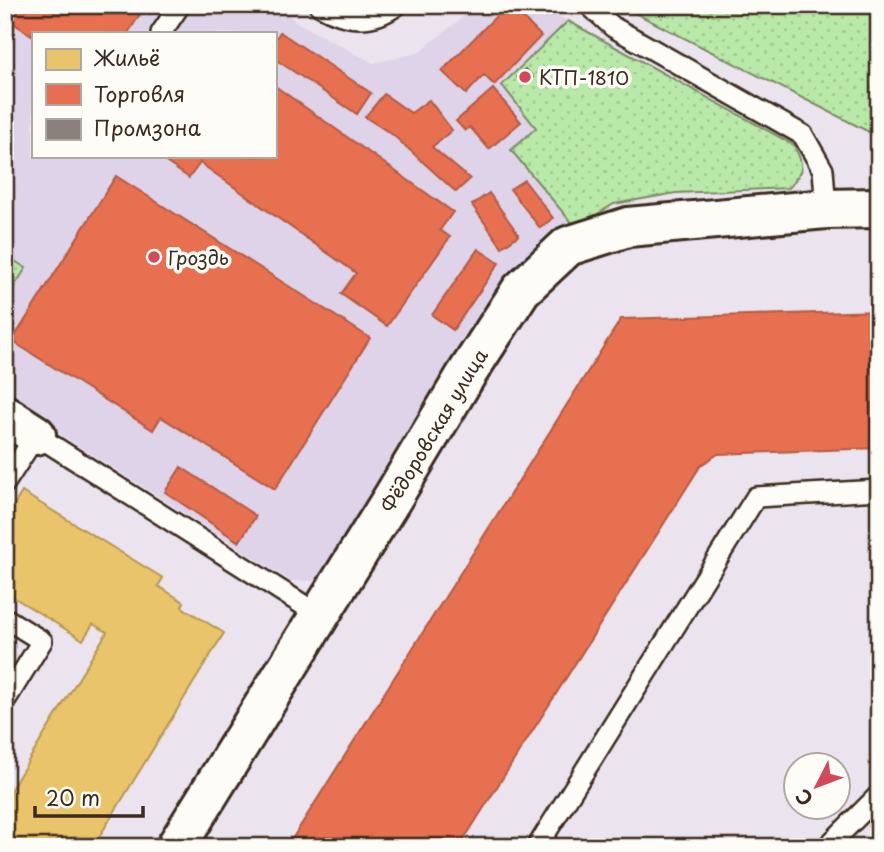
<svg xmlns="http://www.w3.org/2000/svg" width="884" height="852" font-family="'Playpen Sans',sans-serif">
<defs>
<pattern id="grass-dots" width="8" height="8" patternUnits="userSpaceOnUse" patternTransform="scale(1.75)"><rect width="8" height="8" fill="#b9e9a8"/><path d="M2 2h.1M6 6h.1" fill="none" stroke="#a0c890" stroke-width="1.8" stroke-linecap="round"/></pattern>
</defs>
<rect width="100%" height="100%" fill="#ebe4ee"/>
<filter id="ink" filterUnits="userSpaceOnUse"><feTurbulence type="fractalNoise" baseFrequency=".0143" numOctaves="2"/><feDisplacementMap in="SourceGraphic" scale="14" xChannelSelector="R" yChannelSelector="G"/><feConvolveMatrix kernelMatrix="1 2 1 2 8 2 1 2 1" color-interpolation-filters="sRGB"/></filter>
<g filter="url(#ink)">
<path fill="#ded3e8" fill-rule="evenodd" d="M5,5H276L296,22L373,63L418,53L478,5H532L568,21L502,85L536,128L512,150L575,227L332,566L312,581H291L5,399ZM33,33H275V156H33Z"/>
<path fill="url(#grass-dots)" stroke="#7a8a63" stroke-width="2" d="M638,5H839L879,8V137L635,13Z
M568,21L794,145C804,165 805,170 789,188L676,193L614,204L575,227L511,150L536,128L502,85Z
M5,255L26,268L5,300Z"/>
<path fill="#e9c46a" stroke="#b59653" stroke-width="2" d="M22,492L163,578L158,586L184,602L182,607L224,633L93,847H5V799L107,632L93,624L83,640L5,592V519Z"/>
<path fill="#e76f51" stroke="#b35a42" stroke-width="2" d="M5,5H146L128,33H33V36L5,18Z
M507,5H510L541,36L494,85L484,75L466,94L442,71Z
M280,32L371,93L357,114L275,59V40Z
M275,86L453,212L440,230L450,237L387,326L341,294L356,273L200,163L189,178L157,156H275Z
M493,89L521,122L489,149L470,127L465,131L456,121Z
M384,94L411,113L429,100L452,130L432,147L470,179L456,192L393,135L365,117Z
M116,176L370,338L275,489L161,417L153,430L12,341Z
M524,180L553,218L540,228L510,189Z
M489,193L519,235L502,247L472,205Z
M478,249L499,263L453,330L432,315Z
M879,311V448L718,454L701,465L459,847H287L621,319Z
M181,467L256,516L239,542L165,492Z"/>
<path fill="#8a817c" stroke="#726760" stroke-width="2" d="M525,69L533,77L525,85L517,77Z"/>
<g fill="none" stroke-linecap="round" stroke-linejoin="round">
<g stroke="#3b2a1e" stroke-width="24">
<path id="service" d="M319,5C345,20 372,24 397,5
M589,5L613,27L803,135L823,170L826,209
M161,33L180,5
M5,483L36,435L319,615
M5,618L42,641L5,701
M537,847L756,497L879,490
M827,847L879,795"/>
</g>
<g stroke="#3b2a1e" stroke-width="44">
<g id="minor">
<path d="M5,415L36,435"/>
<path id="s1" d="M176,847L393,497L466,375L521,290L568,246L628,227L826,209L879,208"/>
</g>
</g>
<use href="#service" stroke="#fdfcf7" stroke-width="19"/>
<use href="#minor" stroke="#fdfcf7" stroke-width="38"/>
</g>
</g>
<g fill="#d1495b" stroke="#fdfcf7" stroke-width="2.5">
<circle cx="525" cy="77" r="7"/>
<circle cx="154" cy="257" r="7"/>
</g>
<g text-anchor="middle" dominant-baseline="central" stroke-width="7" stroke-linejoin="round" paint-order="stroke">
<g font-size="19" fill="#3b2a1e" stroke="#fdfcf7" text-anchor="start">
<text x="539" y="77">КТП-1810</text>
<text x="168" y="257">Гроздь</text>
</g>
<g font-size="19" fill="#3b2a1e" stroke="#fdfcf7">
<text stroke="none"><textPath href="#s1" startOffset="490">Фёдоровская улица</textPath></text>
</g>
</g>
<rect width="884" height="852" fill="none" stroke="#fdfcf7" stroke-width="28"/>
<rect x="14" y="14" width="856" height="824" fill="none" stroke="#3b2a1e" stroke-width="2.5" filter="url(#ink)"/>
<rect x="32" y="32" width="245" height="126" fill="#fdfcf7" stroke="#afa8a0" stroke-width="2"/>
<rect x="46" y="49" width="35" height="21" fill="#e9c46a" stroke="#afa8a0" stroke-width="2"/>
<text x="94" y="66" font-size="21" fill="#3b2a1e">Жильё</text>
<rect x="46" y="84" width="35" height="21" fill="#e76f51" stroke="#afa8a0" stroke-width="2"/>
<text x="94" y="102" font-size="21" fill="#3b2a1e">Торговля</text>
<rect x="46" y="119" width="35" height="21" fill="#8a817c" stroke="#afa8a0" stroke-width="2"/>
<text x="94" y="136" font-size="21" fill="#3b2a1e">Промзона</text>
<g transform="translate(817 786) rotate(228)"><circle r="33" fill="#fdfcf7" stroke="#afa8a0" stroke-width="2"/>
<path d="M0-5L12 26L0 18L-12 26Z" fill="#d1495b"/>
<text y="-10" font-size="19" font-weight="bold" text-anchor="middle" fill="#3b2a1e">С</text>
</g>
<path d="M35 806v10h108v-10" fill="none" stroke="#3b2a1e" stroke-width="3.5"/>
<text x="46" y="806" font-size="21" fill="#3b2a1e" stroke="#fdfcf7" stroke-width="5" paint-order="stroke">20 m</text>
</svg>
